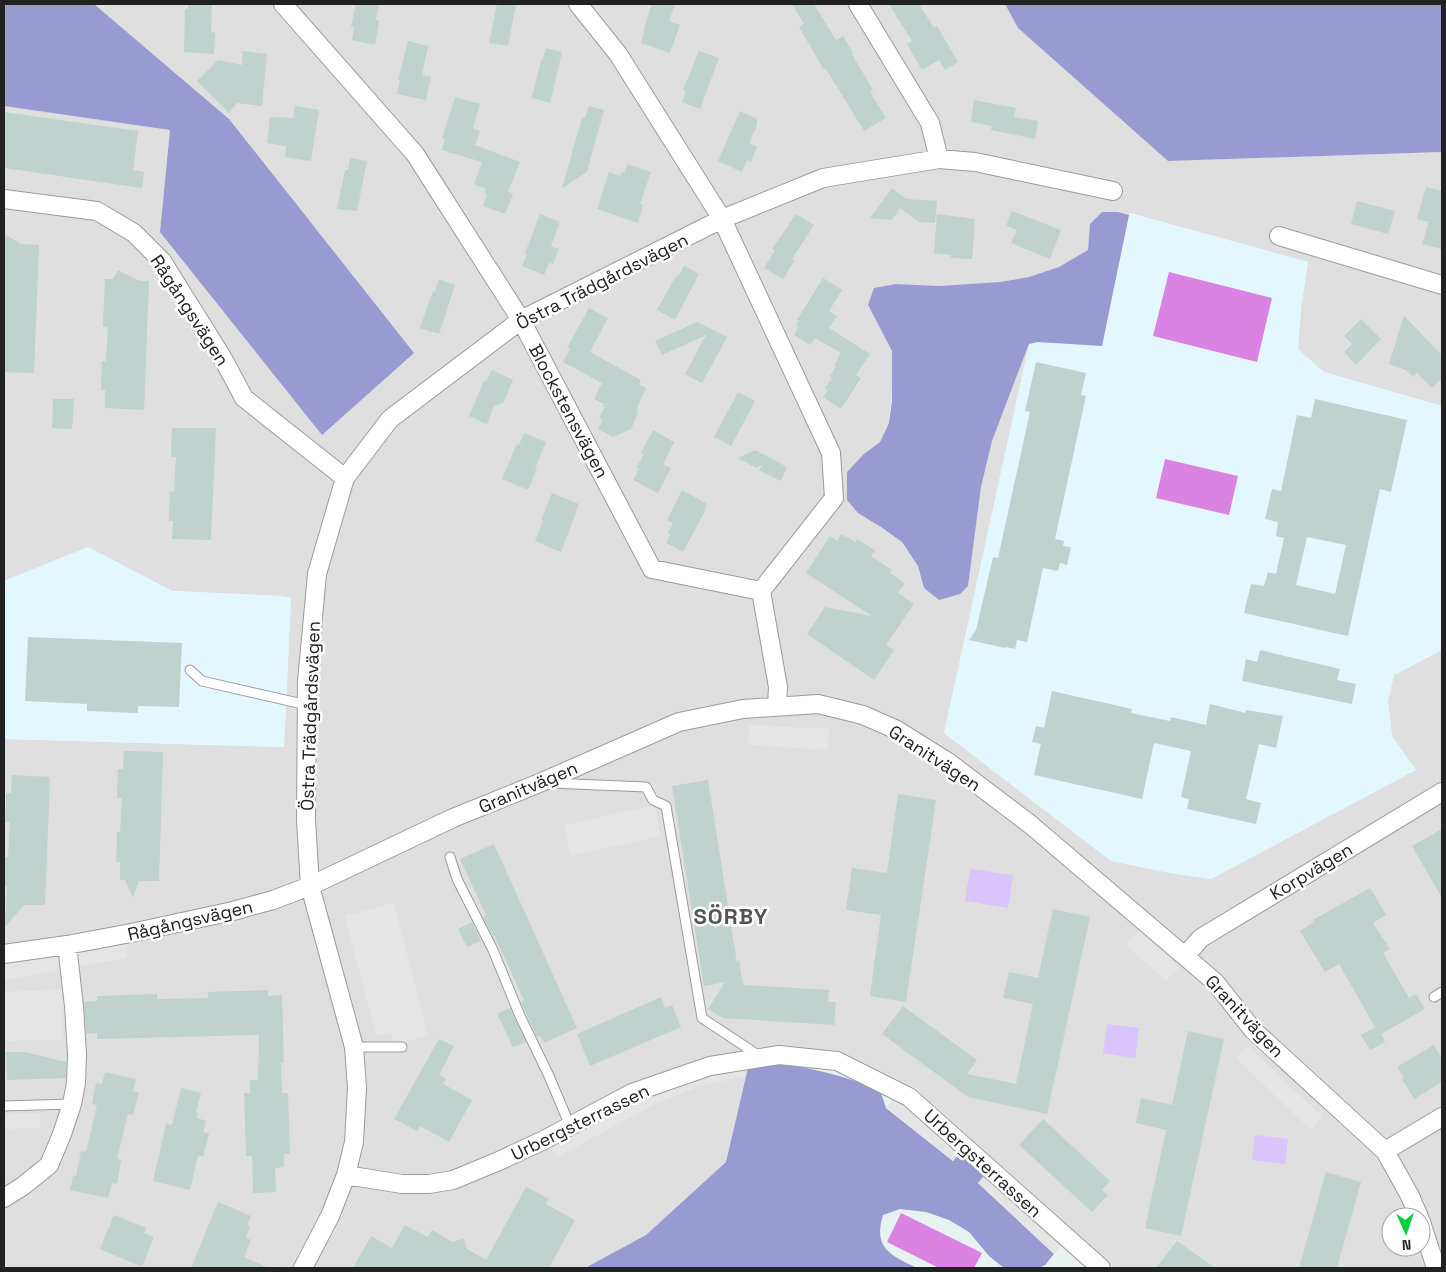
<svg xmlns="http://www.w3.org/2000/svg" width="1446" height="1272" font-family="'Space Grotesk',sans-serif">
<rect width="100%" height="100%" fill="#e7f2f1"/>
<path fill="#dedfde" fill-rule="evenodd" d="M94,4H1005L1018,28L1168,161L1442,152V406L1324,372L1298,349L1301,308L1308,262L1130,213L1129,215L1118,212L1090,224L1088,250L1059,267L1030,277L1000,282L939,286L896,284L868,305L892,351L893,378L889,423L880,442L864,454L881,527L902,542L918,566L924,588L939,600L968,586L981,487L992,441L1029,344L944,733L1111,861L1170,873L1211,879L1415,770L1392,736L1388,701L1394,675L1442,650V1268H1115L915,1088L840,1051L779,1045L753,1048L726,1162L646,1235L585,1268H279L274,1266L273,1268H4V739L284,747L291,598L281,596L172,591L88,547L4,581V106L170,130L160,232L229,119ZM1391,1217H1421V1247H1391Z"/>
<path fill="#e3f7ff" d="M1130,213L1308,262L1301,308L1298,350L1324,372L1442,406V650L1394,675L1388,701L1392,736L1416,770L1211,879L1170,873L1111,861L944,733L1029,344L1037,342L1102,345Z
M88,547L172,591L281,596L291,598L284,747L4,739V581Z"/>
<path fill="#9a9ad2" d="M4,4H94L229,119L414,353L322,435L160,232L170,130L4,106Z
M1005,4H1442V152L1168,161L1018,28Z
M1102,212H1118L1129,215L1102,346L1038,342L1029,344L992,441L981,487L968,586L960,594L939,600L924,588L918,566L902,542L881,527L858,513L847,500V472L864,454L880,442L889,423L892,401V351L868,305L874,288L896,284L939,286L1000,282L1029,277L1059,267L1088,250L1090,224Z
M770,1063C808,1066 844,1076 880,1090L886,1108L953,1161L962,1149L989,1170L978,1183L1054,1254L1045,1265L1039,1268H1004L989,1256L969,1232L949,1220L926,1212L900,1209L883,1215C873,1248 890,1255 917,1268H585L646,1235L726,1162L748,1068Z"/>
<path fill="#d9c4fc" d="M970,869L1013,875L1008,908L965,901Z
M1107,1024L1139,1028L1135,1058L1103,1053Z
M1255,1135L1288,1139L1285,1164L1252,1160Z"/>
<path fill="#da83e3" d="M1169,272L1272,298L1257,362L1153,336Z
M1165,459L1238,476L1229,515L1156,498Z
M901,1213L982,1253L974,1268H939L887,1242Z"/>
<path fill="#e5e5e5" d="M749,725L829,729L828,750L748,745Z
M654,805L661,836L571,856L564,825Z
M394,903L428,1036L394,1044L391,1032L376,1036L345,916Z
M1139,931L1179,967L1166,981L1126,945Z
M126,943L127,958L4,980V964Z
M62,989L63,1040L4,1041V992Z
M1247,1046L1323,1117L1311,1130L1236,1058Z
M744,1061L745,1077L706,1084L661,1101L557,1157L550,1144L647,1091Z
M897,1095L964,1147L953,1161L886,1108Z
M40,1113V1128L4,1129V1114Z
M989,1170L1066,1241L1054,1254L978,1183Z"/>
<path fill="#c0d2cd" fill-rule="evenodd" d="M188,4H212L211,32L215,33L214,54L184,52L185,9H188Z
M356,4H379L376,20L379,21L375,45L352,40L354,27H351Z
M497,4H516L508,46L489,43Z
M652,4H675L669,21L680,25L670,53L641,43L644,33L643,32Z
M792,4H814L836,40L843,36L853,53L852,54L873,90L870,92L886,118L864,131L826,69L824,70L799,27L804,24Z
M889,4H919L934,28L937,26L958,62L945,70L939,60L922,70L907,44L912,41Z
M408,41L428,46L422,75L431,77L426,100L397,94L400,81L398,80Z
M546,48L562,52L550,103L532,98L541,61H542Z
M243,51L267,54L262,106L237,103L229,113L197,81L218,60L242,65Z
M699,51L719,58L700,109L682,102L686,91L683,90Z
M455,97L480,104L473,128L480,131L475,145L520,162L508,192L513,194L505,214L483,206L487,195L485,193L486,189L474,184L482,162L442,150L445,139L442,138Z
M974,100L1016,108L1014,117L1038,121L1035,139L991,130L992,126L971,122Z
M295,106L319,110L311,161L285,157L286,146L267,143L270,117L293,118Z
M589,106L604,110L587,172L562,188L582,118H585Z
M740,111L757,119V125L749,143L757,147L751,162L747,160L742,172L718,161Z
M4,112L138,131L133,170L144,172L142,188L4,168Z
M350,158L367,161L357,211L337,209L345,170H348Z
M627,164L651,172L640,204L643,205L638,223L597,209L609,172L620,176L622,172L624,173Z
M1426,187L1442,191V249L1422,244L1429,222L1417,219Z
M892,188L906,199L937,201L935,223L919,222L900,208L892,220L870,218Z
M1357,201L1395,211L1388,234L1351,224Z
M1012,211L1061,230L1050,259L1011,243L1017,230L1006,226Z
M540,214L560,222L551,246L559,249L553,264L549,263L544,275L522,266L527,254L525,253Z
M796,214L814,225L792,259L794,261L783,279L764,268L775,250L772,249Z
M937,214L975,219L972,259L951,258V255L934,253Z
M4,234L21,244L39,245L34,373L4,372Z
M684,266L699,274L675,320L657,310L676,276L678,277Z
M118,270L140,281H149L144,410L105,408V390H101L102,361H106L108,327L103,326L105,279H113Z
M823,278L842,290L829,311L837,316L829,328L870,354L856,375L861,378L841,409L823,397L828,390L825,388L832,378L830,376L836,366L834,365L841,353L815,338L810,345L794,335L798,327L796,325L799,321L797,320Z
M439,279L455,285L439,334L420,328L433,291L435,292Z
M589,308L608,318L590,352L641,380L639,384L646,388L637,407L638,413L631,429L613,437L598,429L603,420L599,418L605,407L603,406L604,404L594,399L602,383L563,362L570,349L567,348Z
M1404,316L1442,355V378L1432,388L1417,373L1413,377L1406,370L1389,364Z
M1361,319L1381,339L1356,365L1344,352L1352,344L1344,336Z
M697,322L727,337L702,383L685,374L706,335L662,355L655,341Z
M1036,362L1086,373L1081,395L1086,396L1055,539L1064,541L1063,546L1071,547L1067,565L1060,563L1058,571L1043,568L1027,642L1017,640L1015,649L1005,647V648L969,640L976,630L993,557L998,558L1030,412L1025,411Z
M492,370L513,380L503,403L494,406L487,424L469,416L484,381L486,382Z
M738,392L755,401L731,446L714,437Z
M53,399H74L72,429L52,428Z
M1315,399L1407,420L1391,492L1380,489L1348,636L1244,613L1251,584L1264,586L1268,572L1276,574L1284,538L1276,536L1278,522L1265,519L1272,489L1281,491L1297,415L1311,418ZM1307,537L1346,545L1335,594L1296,585Z
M172,428H216L211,540L172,539L173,521H169L170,491L174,492L176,457H171Z
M653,430L674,442L663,464L671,468L658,493L633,480L639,469L636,468L644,454L641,453Z
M524,433L546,442L535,468L537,469L528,490L502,479L517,444L519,445Z
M755,450L787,467L781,481L759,470L762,465L756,468L738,458Z
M682,490L706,503V509L683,552L666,543L670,535L668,533L673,523L667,520Z
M552,493L579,504L561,552L535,541L543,521L541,520Z
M841,534L845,537L846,536L855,542L857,539L875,550L871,556L892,570L890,573L905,583L898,593L914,604L886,645L894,650L874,680L807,634L825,607L872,616L806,573L830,536L837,541Z
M28,637L182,643L179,707L138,706V713L87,711V704L25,701Z
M1260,650L1340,669L1337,680L1356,684L1352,704L1242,681L1246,659L1257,662Z
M1052,691L1132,709L1131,713L1170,721L1171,717L1206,725L1210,704L1246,713V710L1283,716L1276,748L1259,744L1246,799L1261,803L1256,824L1187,809L1189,799L1181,797L1191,751L1154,743L1142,799L1034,775L1041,744L1032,742L1036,726L1044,728Z
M124,751L163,752L159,881H139L133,898L125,880H120V862H116L117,832H120L122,798H117L118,769H123Z
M12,775L50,777L45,905H24L5,927L7,886H4V857H8L10,822H5L6,807V793H11Z
M708,780L737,963L739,960L743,985L829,990L828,1002H836L834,1025L723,1018L708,1009L725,982L704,986L672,786Z
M898,794L936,800L906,1002L870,996L881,915L846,910L852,868L887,873Z
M1442,829V898L1412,846Z
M494,844L577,1028L544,1043L540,1036L537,1037L526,1013L521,1002L524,1000L494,935L493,936L483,917L486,915L460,859Z
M1370,888L1386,915L1373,923L1390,949L1383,953L1409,998L1416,994L1425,1009L1381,1034L1385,1042L1370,1050L1361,1035L1375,1027L1339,964L1325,972L1300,931L1314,922L1313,920Z
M1053,909L1090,917L1047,1114L968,1097L882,1034L903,1006L977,1060L967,1074L1016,1084L1033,1004L1003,998L1009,972L1038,978Z
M472,922L481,941L467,947L458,929Z
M268,990V996L282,995L284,1063H281L282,1093H288L290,1154H284V1167L275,1168L276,1192L253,1193L252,1156H246V1151L244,1093H250V1080H258L259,1035L97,1039V1033L86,1034L84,1002L97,1001V996L157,994V999L208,998V992Z
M661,997L665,1008L672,1005L681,1027L590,1066L577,1034Z
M510,1008L526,1042L513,1047L497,1014Z
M1188,1031L1224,1039L1181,1236L1145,1228L1166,1130L1136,1123L1141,1098L1172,1105Z
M439,1039L454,1046L439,1075L446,1079L443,1084L472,1100L449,1142L420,1126L417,1131L394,1119Z
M1434,1045L1442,1059V1082L1414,1099L1402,1079L1404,1078L1397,1067Z
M6,1052H25L66,1062V1078L7,1080Z
M105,1072L136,1079L133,1091L139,1092L133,1115L128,1114L122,1139L117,1159L121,1160L117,1184L112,1183L108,1198L70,1190L73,1176H76L81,1151L86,1152L97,1105L92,1104L94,1093L96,1083L102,1084Z
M181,1088L201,1093L196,1112L198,1113L197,1118L206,1121L203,1132L209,1134L203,1157L198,1155L190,1190L153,1181L166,1124L172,1125Z
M1043,1119L1110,1181L1102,1190L1108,1195L1092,1212L1019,1145Z
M1326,1172L1361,1182L1337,1268H1299Z
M526,1187L549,1199L546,1204L575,1220L549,1268H353L371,1236L392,1248L405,1225L428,1237L432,1230L453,1242L464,1238L467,1249L486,1260Z
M218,1202L251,1216L247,1225L250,1227L246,1238L251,1240L244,1257L269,1268H191Z
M114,1215L146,1228L144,1233L154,1237L142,1267L100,1249Z
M1177,1241L1215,1268H1156Z"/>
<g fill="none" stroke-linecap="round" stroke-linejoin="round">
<g stroke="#9b9b9b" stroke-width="11">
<path id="service" d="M190,670L202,681L307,705
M551,783L646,787L653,800L666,806L702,1018L761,1057
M450,857L457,879L493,950L520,1016L549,1076L570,1126
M1434,997L1442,992
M354,1047H402
M4,1106L72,1104"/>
</g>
<g stroke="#9b9b9b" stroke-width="20">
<path id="minor" d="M283,4L415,154L521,320L652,569L761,591
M578,4L618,54L722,219L831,453L834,498L761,591L778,687L777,706
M858,4L930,123L939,159
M4,199L97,211L134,233L162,261L222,357L244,398L345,478
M1279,236L1442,285
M4,954L67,945L131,933L233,911L273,900L310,886L453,818L542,782L679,722L743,709L818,704L863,715L897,730L948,762L1031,825L1215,982L1253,1030L1385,1151L1410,1196L1419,1217
M1185,956L1201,938L1442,792
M1385,1151L1442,1117
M346,1175L402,1184H429L453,1180L499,1161L544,1140L632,1093L710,1066L779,1055L837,1061L909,1097L1101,1268
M4,1198L23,1186L49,1165L62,1134L72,1104L76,1083L77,1054L74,1006L67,945
M1421,1222L1436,1268
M303,1268L330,1216L346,1175L354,1142L357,1088L354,1047L310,886L306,820L307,681L317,574L345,478L390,419L521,320L722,219L823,178L939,159L975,162L1113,191"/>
</g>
<use href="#service" stroke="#fff" stroke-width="9"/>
<use href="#minor" stroke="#fff" stroke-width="18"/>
</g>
<g text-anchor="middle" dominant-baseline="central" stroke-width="5" stroke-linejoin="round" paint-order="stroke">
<g font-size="18" fill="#212121" stroke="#fff">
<text transform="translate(602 281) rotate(-27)">Östra Trädgårdsvägen</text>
<text transform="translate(190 310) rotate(57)">Rågångsvägen</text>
<text transform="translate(569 411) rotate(62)">Blockstensvägen</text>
<text transform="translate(310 716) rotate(-88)">Östra Trädgårdsvägen</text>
<text transform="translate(935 758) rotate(33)">Granitvägen</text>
<text transform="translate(528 787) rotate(-23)">Granitvägen</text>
<text transform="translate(1311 871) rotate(-31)">Korpvägen</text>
<text transform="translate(190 920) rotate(-13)">Rågångsvägen</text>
<text transform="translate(1245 1016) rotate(47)">Granitvägen</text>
<text transform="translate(580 1122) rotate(-26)">Urbergsterrassen</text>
<text transform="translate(983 1163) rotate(42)">Urbergsterrassen</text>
</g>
<g font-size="22" font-weight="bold" letter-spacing="1" fill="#545454" stroke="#fff">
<text x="731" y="916">SÖRBY</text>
</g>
</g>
<rect width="1446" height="1272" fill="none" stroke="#212121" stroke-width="10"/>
<g transform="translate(1406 1232) rotate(177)"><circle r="24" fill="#ffffff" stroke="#a6a6a6"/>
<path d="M0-4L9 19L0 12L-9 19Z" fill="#00d23d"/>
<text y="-8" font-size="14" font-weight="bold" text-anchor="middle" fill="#212121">N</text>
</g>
</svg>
